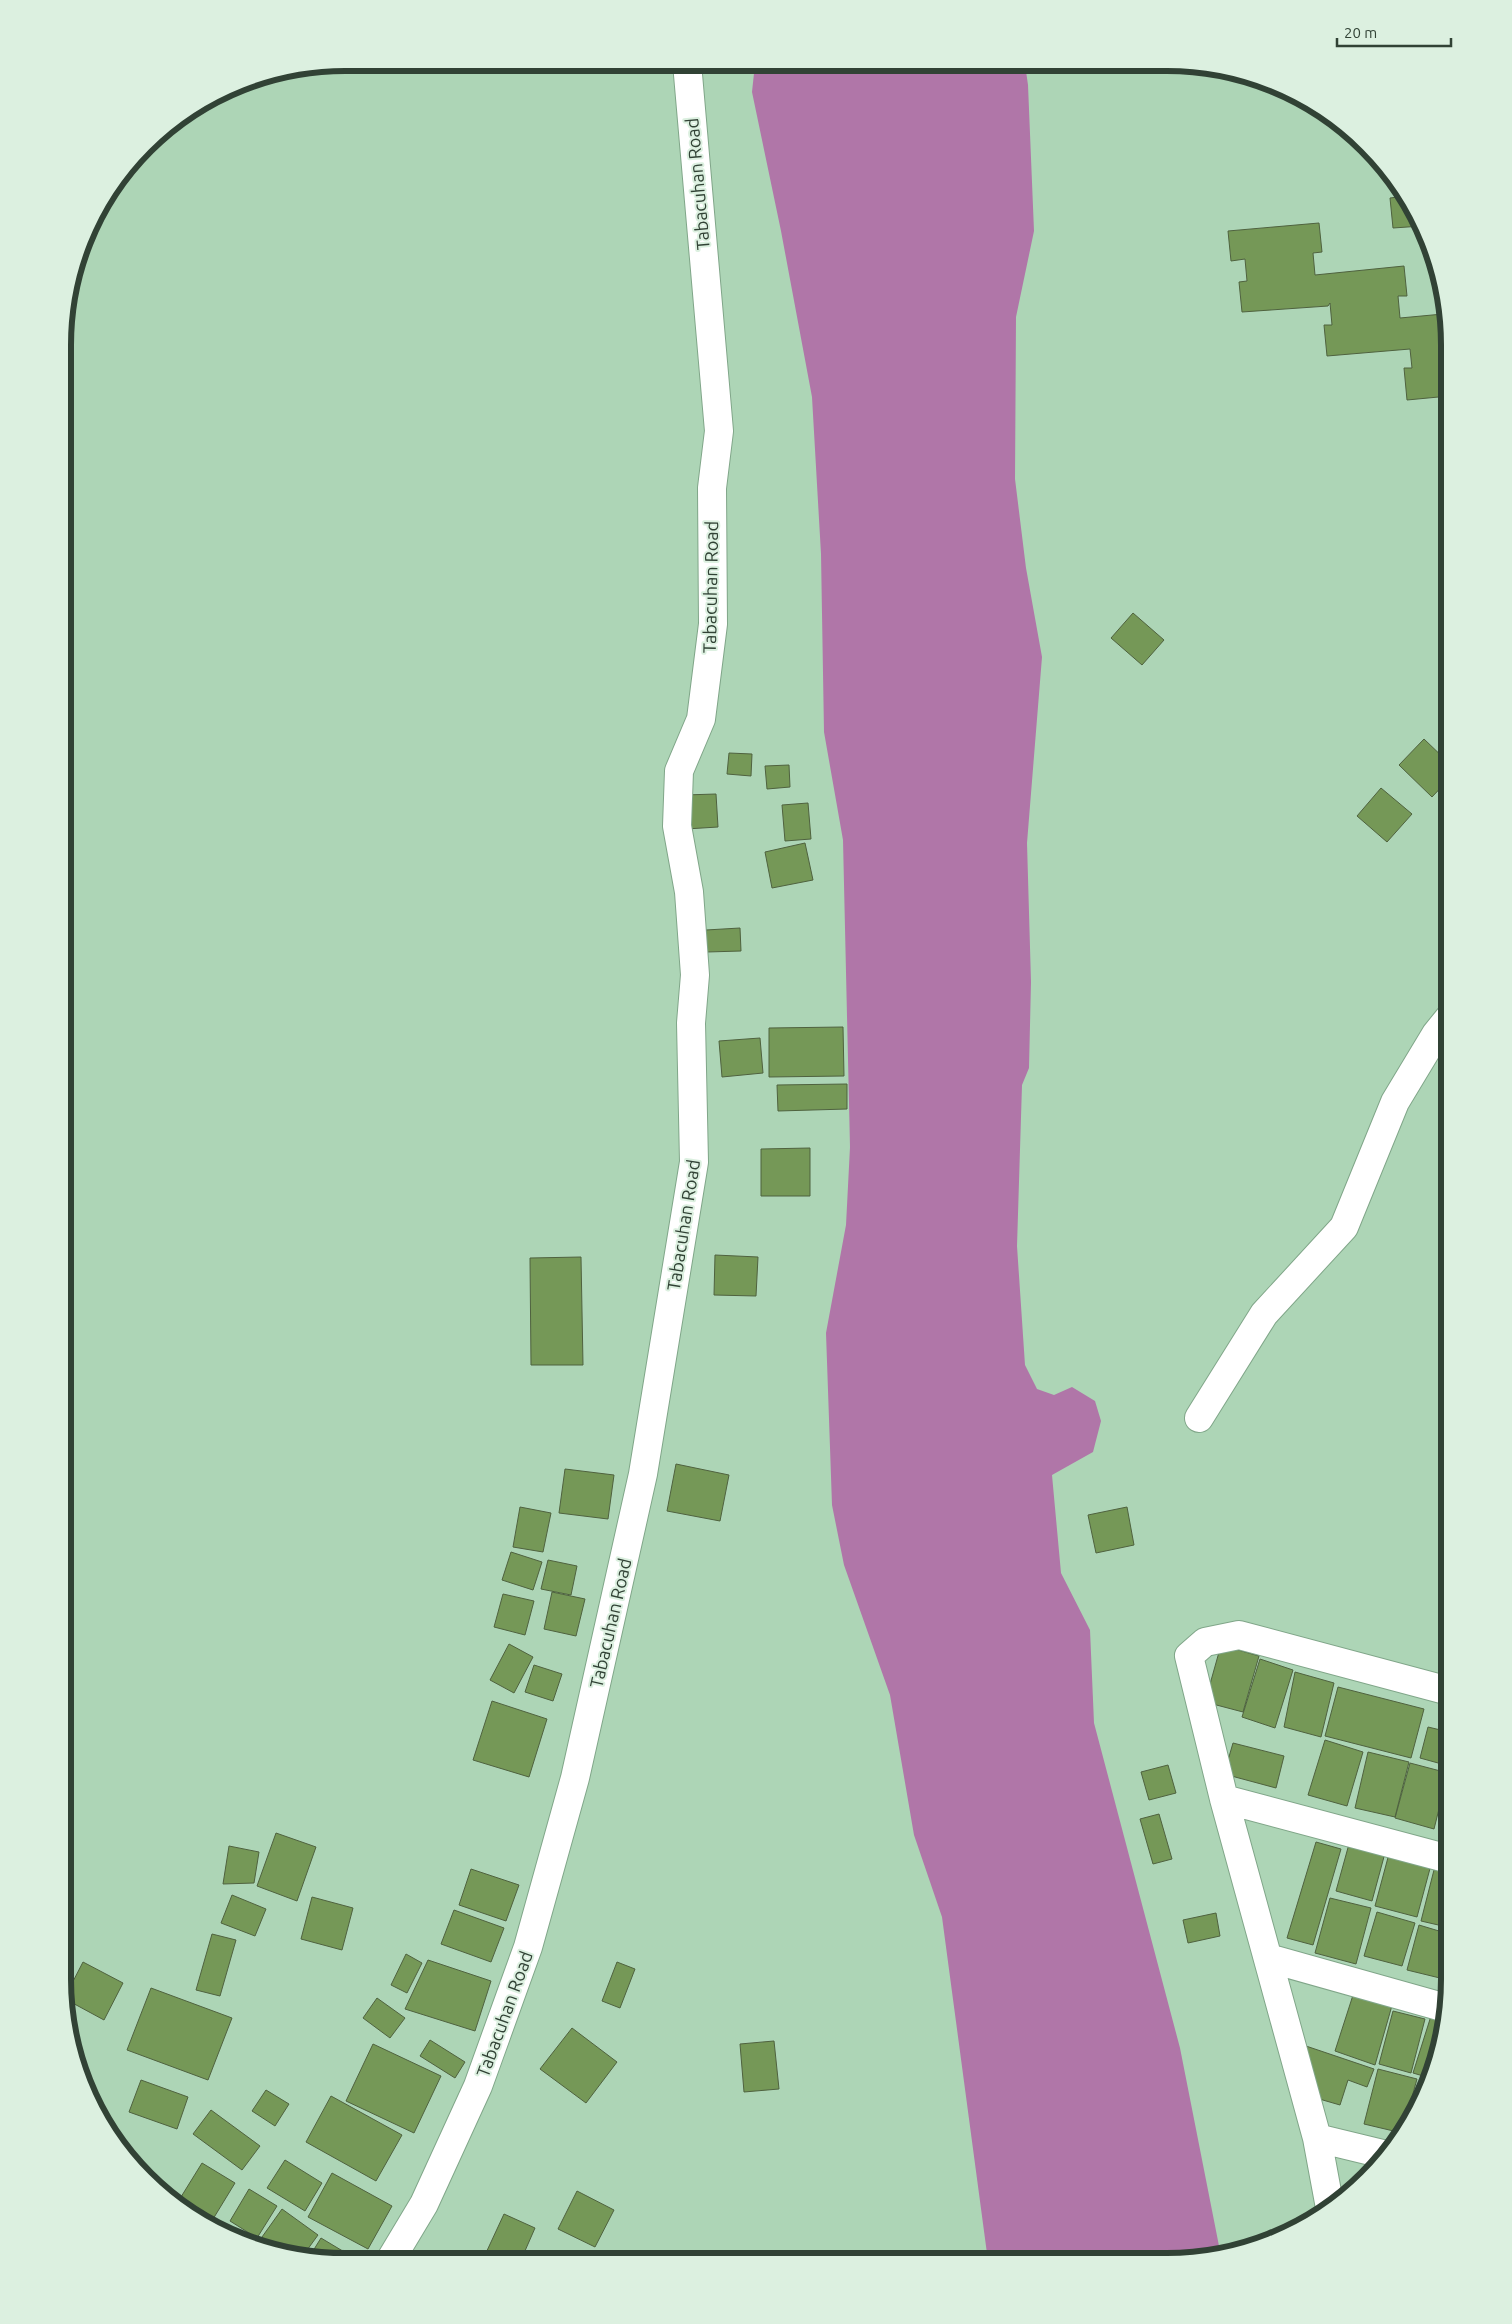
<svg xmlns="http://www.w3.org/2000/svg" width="1512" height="2324" font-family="Ubuntu,sans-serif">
<rect width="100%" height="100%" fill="#add5b6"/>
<path fill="#b076a8" d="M755,64H1025L1028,85L1034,231L1016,317L1015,479L1026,568L1042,657L1027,843L1031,982L1029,1068L1022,1085L1017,1246L1025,1365L1037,1389L1054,1395L1072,1387L1095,1401L1101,1421L1093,1452L1052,1475L1061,1573L1090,1630L1094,1723L1180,2048L1220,2251L1167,2261H988L942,1917L914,1835L890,1695L844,1565L832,1505L826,1333L846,1225L850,1147L843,840L824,732L821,554L812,397L781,231L752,92Z"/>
<path fill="#759857" stroke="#4f623f" d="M1381,163L1391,173L1392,175L1382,177Z
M1397,182L1422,226L1393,228L1390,198L1398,197Z
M1319,223L1322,252L1313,253L1315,275L1404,266L1407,296H1398L1400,318L1443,314L1450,345L1449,396L1407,400L1404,368H1412L1410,349L1327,356L1324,325H1332L1330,303L1328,306L1242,312L1239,282L1247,281L1245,259L1231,261L1228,231Z
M1133,613L1164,640L1142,665L1111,638Z
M1424,739L1449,763V779L1432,797L1399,765Z
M729,753L752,754L751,776L727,774Z
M789,765L790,787L767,789L765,766Z
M1381,788L1412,814L1387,842L1357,816Z
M716,794L718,827L686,829L684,795Z
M808,803L811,839L785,841L782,805Z
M805,843L813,880L772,888L765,852Z
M740,928L741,951L707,952L706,930Z
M843,1027L844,1076L769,1077V1028Z
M760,1038L763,1073L722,1077L719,1041Z
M847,1084V1109L778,1111L777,1085Z
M810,1148V1196H761V1149Z
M715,1255L758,1257L756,1296L714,1295Z
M581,1257L583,1365H531L530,1258Z
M676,1464L729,1475L720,1521L667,1511Z
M565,1469L614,1475L608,1519L559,1513Z
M520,1507L551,1513L543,1552L513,1547Z
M1127,1507L1134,1545L1096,1553L1088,1515Z
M511,1552L542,1562L533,1590L502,1580Z
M548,1560L577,1566L571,1595L541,1589Z
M552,1592L585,1599L576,1636L544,1629Z
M503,1594L534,1601L525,1635L494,1627Z
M509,1644L533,1657L514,1693L490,1680Z
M1221,1645L1259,1656L1243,1712L1205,1702Z
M1260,1659L1293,1670L1275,1728L1242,1717Z
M534,1665L562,1674L553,1701L525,1692Z
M1295,1672L1334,1683L1321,1737L1284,1727Z
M1338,1687L1424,1709L1411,1758L1325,1736Z
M492,1701L547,1719L529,1777L473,1760Z
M1428,1727L1449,1732V1766L1420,1758Z
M1325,1740L1363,1752L1347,1806L1308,1795Z
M1233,1743L1284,1756L1276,1788L1224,1774Z
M1368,1752L1409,1762L1395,1817L1355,1808Z
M1410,1763L1448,1773L1434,1829L1395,1818Z
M1168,1765L1176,1793L1149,1800L1141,1772Z
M1449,1795V1836L1439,1834Z
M1159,1814L1172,1859L1153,1864L1140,1819Z
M276,1833L316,1847L297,1901L257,1886Z
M1316,1842L1341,1849L1313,1945L1287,1938Z
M1349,1844L1385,1853L1372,1901L1336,1891Z
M229,1846L259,1852L254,1883L223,1884Z
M1390,1850L1432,1861L1417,1917L1375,1906Z
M1435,1866L1449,1869L1447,1927L1421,1921Z
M471,1869L519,1885L506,1921L459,1905Z
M232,1895L266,1909L255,1936L221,1923Z
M312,1897L353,1908L342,1950L301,1939Z
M1330,1898L1371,1908L1356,1964L1315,1953Z
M454,1910L504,1928L491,1962L441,1944Z
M1377,1912L1415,1923L1402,1966L1364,1956Z
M1216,1913L1220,1936L1188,1943L1183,1920Z
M1419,1925L1449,1934V1960L1444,1979L1407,1970Z
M212,1934L236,1940L220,1996L196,1990Z
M406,1954L422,1963L407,1993L391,1985Z
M428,1960L491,1981L475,2031L405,2009Z
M83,1962L123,1983L104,2020L67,2000L66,1995Z
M617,1962L635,1969L620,2008L602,2001Z
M151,1988L232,2018L208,2080L127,2050Z
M1354,1992L1393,2002L1375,2065L1335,2051Z
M377,1998L405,2018L390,2038L363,2018Z
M1393,2011L1425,2019L1411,2073L1379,2064Z
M1431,2016L1444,2020L1430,2078L1413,2073Z
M572,2028L617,2062L586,2103L540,2069Z
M430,2040L465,2062L455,2078L420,2056Z
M774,2041L779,2089L744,2092L740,2044Z
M373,2044L441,2076L414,2133L346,2101Z
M1303,2045L1374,2069L1367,2087L1348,2080L1340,2105L1309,2096L1315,2077L1304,2075Z
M1378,2069L1417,2079L1402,2133L1364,2124Z
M141,2080L188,2097L177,2129L129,2112Z
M1420,2081L1429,2084L1428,2087L1410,2119Z
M266,2090L289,2104L275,2126L252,2111Z
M331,2096L402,2135L376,2181L306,2142Z
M211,2110L260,2146L242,2170L193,2134Z
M285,2160L322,2183L305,2211L267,2188Z
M202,2163L235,2183L210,2224L176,2205Z
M332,2173L392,2206L368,2249L308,2217Z
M249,2189L277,2206L257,2238L230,2221Z
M577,2191L614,2210L595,2247L558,2229Z
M282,2209L318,2235L302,2257L257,2244Z
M504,2214L535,2228L521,2260H495L485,2255Z
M321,2238L356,2259H308Z"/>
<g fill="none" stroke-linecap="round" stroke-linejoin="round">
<g stroke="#80a689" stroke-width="30">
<path id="minor" d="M1199,1418L1264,1314L1344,1227L1395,1102L1436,1034L1449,1018
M1224,1799L1449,1859
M1268,1958L1446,2008
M1317,2138L1387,2155
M1330,2208L1317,2138L1224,1799L1189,1656L1205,1642L1239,1635L1449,1691
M391,2259L424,2204L478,2086L528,1947L575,1778L643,1474L694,1162L691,1023L695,975L689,892L677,826L679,771L701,719L713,624L712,488L719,431L687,63"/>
</g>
<use href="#minor" stroke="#fff" stroke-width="28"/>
</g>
<g text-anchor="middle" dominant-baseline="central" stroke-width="4" stroke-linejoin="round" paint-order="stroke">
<g font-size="18" fill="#314235" stroke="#dcf0e0">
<text transform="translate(697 184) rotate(-95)">Tabacuhan Road</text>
<text transform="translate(710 587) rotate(-89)">Tabacuhan Road</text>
<text transform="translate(683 1225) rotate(-81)">Tabacuhan Road</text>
<text transform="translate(610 1623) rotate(-77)">Tabacuhan Road</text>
<text transform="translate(504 2014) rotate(-70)">Tabacuhan Road</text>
</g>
</g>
<path d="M0 0H1512V2324H0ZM345 71H1167A274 274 0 0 1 1441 345V1979A274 274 0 0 1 1167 2253H345A274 274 0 0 1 71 1979V345A274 274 0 0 1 345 71Z" fill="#dcf0e0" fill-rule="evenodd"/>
<path fill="none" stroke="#314235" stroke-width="6" d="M345 71H1167A274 274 0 0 1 1441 345V1979A274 274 0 0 1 1167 2253H345A274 274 0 0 1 71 1979V345A274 274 0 0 1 345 71Z"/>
<path d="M1337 38v8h114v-8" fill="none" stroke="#314235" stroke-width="2.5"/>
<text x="1344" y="38" font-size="15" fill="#314235" stroke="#dcf0e0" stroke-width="4" paint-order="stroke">20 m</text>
</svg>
